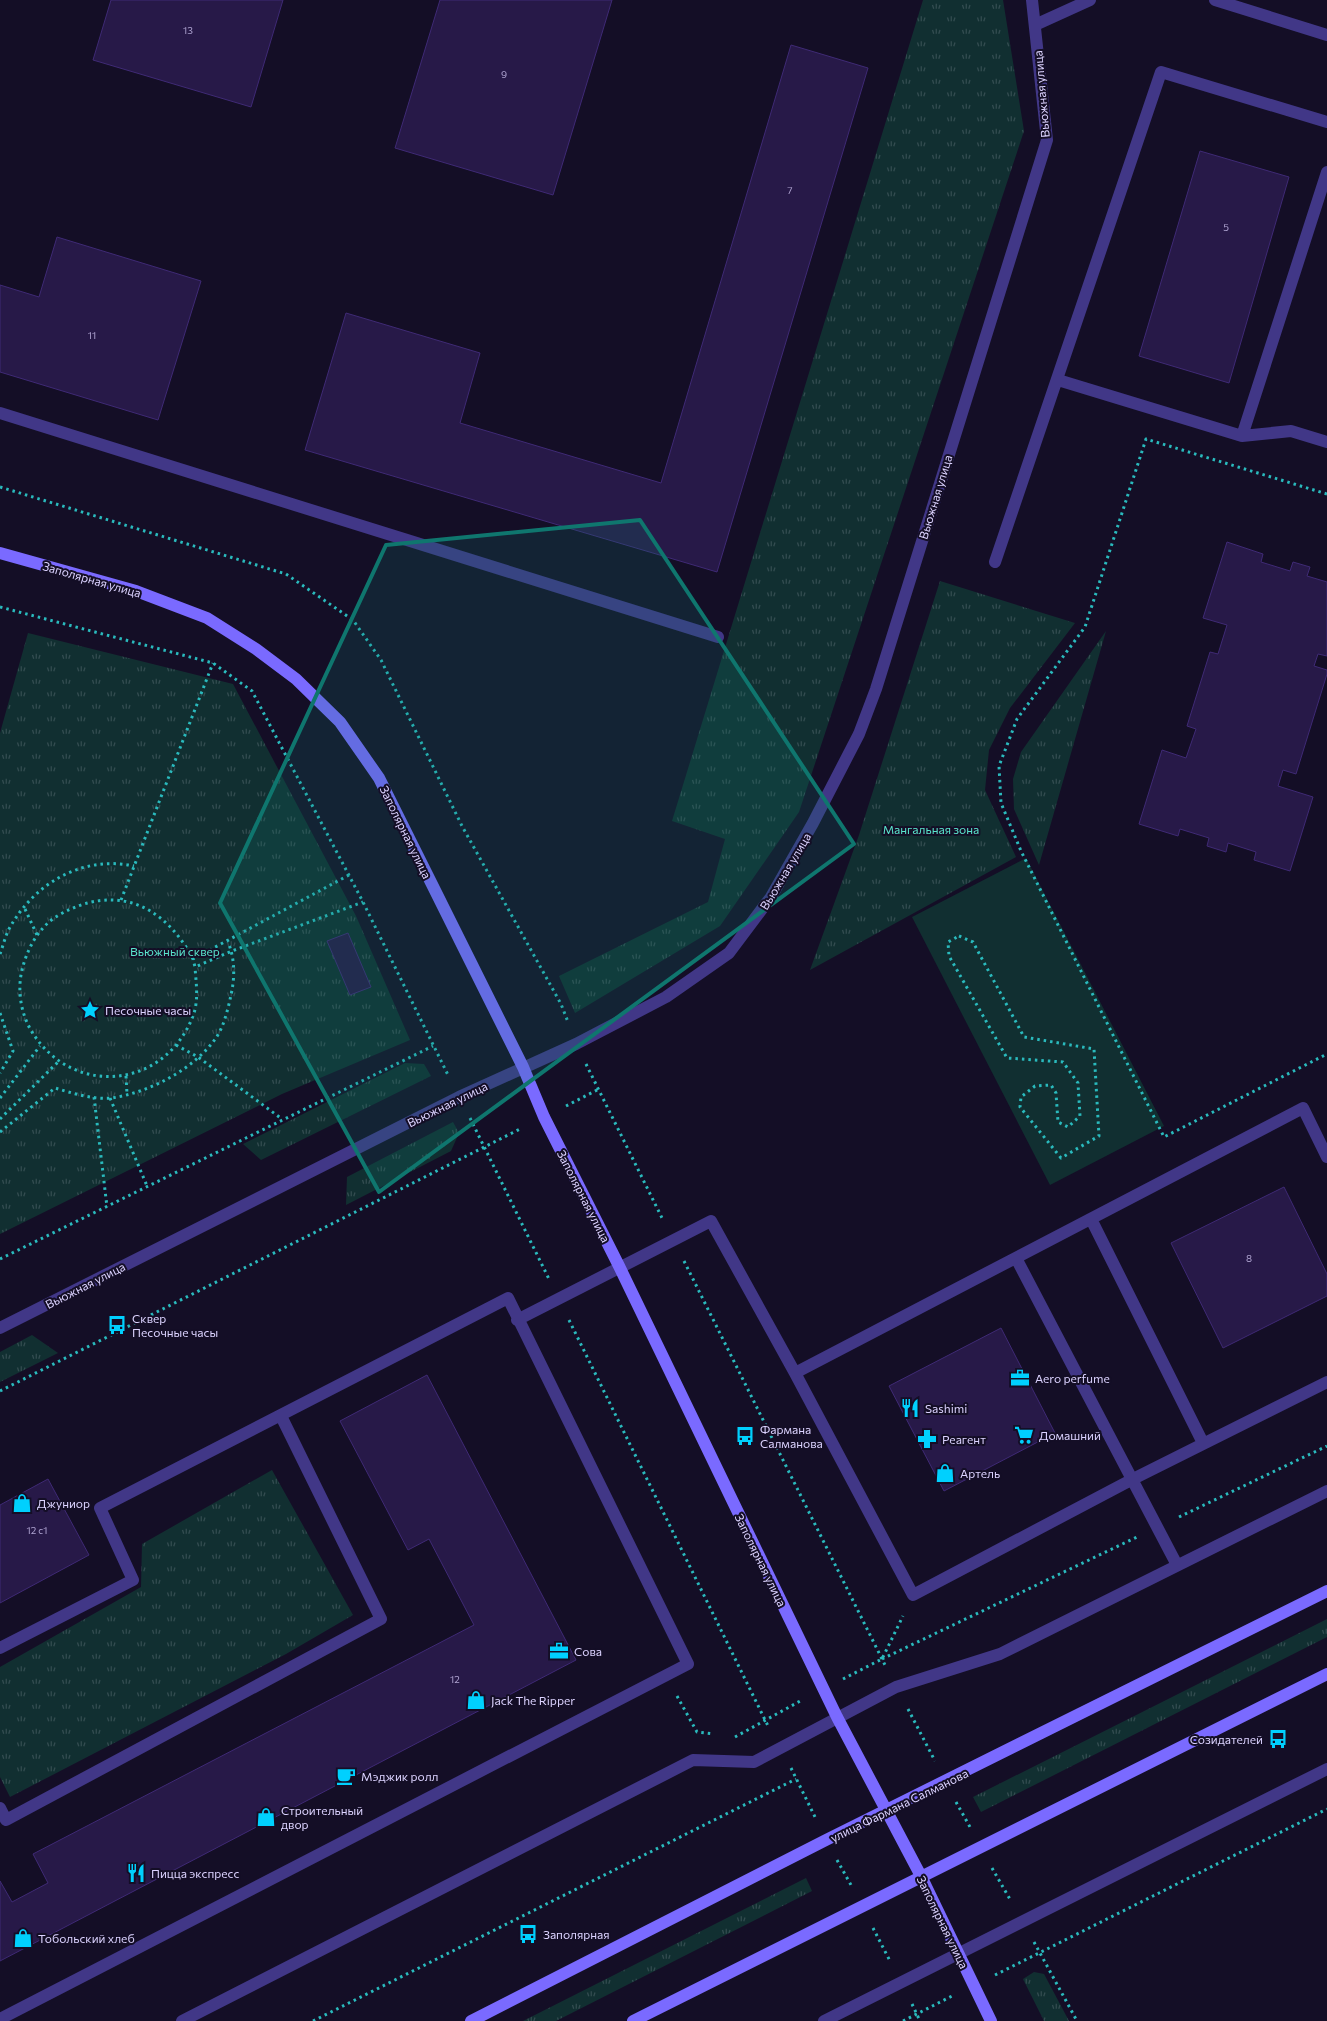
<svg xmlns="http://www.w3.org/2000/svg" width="1327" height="2021" font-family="Commissioner,sans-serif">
<defs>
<pattern id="grass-tufts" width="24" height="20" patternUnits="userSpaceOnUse" patternTransform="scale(1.25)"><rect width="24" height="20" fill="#112f31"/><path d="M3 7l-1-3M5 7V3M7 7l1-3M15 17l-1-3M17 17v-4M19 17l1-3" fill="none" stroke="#334c50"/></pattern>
</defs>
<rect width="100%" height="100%" fill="#140e26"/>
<path fill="url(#grass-tufts)" d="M923,0H1003L1024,131L799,812L720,926L575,1013L559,976L708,902L725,839L672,821Z
M940,581L1075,623L1010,708L989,750L985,790L1016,857L810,970L859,835Z
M1106,631L1039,865L1014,809L1013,779L1021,752Z
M28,633L233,684L356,916L410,1040L282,1094L0,1234V733Z
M405,1063L424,1064L431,1076L261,1160L243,1144Z
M453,1122L459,1133L451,1151L346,1205L347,1177Z
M32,1335L58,1353L0,1382V1352Z
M272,1470L353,1615L286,1654L10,1797L0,1777V1667L141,1587L142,1544Z
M1327,1619V1637L981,1812L973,1797Z
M806,1878L812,1891L556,2021H523Z
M1034,1972L1044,1974L1069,2021H1044L1023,1979Z"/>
<path fill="#112f31" d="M1026,858L1164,1126L1050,1185L912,917Z"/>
<path fill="#271948" stroke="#3f2a75" d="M111,0H283L251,107L93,60Z
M440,0H612L553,195L395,148Z
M791,45L868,68L717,572L305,450L346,313L480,353L460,423L661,483Z
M1200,151L1289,177L1229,383L1139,356Z
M57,237L201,281L158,420L0,372V285L39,297Z
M1227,542L1263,554L1261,562L1290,571L1293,562L1310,567L1307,576L1327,582V656L1318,654L1314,666L1327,670V674L1296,774L1283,770L1278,786L1313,797L1290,871L1254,860L1256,852L1228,843L1226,852L1207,846L1209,838L1180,829L1178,836L1139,824L1162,750L1186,758L1196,729L1187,726L1210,652L1218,654L1227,625L1203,618Z
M348,933L371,987L350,995L327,941Z
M1284,1187L1327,1274V1296L1223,1348L1171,1243Z
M1001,1328L1055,1433L944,1491L889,1386Z
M427,1375L576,1660L0,1961V1881L12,1902L48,1883L33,1854L474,1625L429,1539L408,1550L340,1421Z
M48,1479L89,1555L0,1603V1505Z"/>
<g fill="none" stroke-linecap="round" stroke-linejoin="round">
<path stroke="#2ababd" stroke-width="3" stroke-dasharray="2.5 4" stroke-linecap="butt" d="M0,487L286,574L353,620L381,660L462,826L561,1004L568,1022
M1327,494L1146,439L1085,627L1017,719L999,766L1001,803L1021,851L1164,1137L1327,1054
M0,607L213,663L252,691L363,902L449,1077
M349,875L193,959L195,967L232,951L363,902
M121,900L213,663
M25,909L37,935
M959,936L973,942L1024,1037L1094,1049L1099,1136L1061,1158L1020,1107L1021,1097L1035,1086L1051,1085L1056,1093L1058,1122L1068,1127L1080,1116L1078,1083L1063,1062L1007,1058L949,956L948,942Z
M0,954C3,946 5,937 9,929C34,883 83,855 134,866
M193,959C164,904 115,883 59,915C39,926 27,949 22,970C17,991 21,1014 32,1032C73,1098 165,1089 193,1016C199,1000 196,983 195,967
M0,1013L13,1051L0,1073
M176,1045L198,1057L282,1119
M586,1064L663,1220
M126,1076L127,1094
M94,1097L107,1207
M0,1098L40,1046
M110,1098L147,1186
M566,1106L599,1089
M470,1118L549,1279
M0,1119L58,1062
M0,1132L55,1088C72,1093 93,1100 112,1098C150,1092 193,1070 216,1038C224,1026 228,1009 231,995C235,977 235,959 228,942
M0,1259L433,1046
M684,1261L885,1665
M569,1320L769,1728
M0,1391L522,1128
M1179,1517L1327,1446
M882,1659L1137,1537
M843,1679L882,1659L903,1616
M677,1696L697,1732L714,1734
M908,1709L935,1761
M735,1737L802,1700
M791,1768L816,1819
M956,1802L970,1827
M837,1860L851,1885
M992,1868L1011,1901
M873,1928L890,1961
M1034,1942L1077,2021
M995,1975L1327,1809
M912,2004L920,2021
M313,2021L796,1779
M903,2021L954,1995"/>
<path stroke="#413787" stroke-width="12" d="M1035,25L1090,0
M1058,380L1242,436L1327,172
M0,413L718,637
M1242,436L1291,431L1327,442
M995,562L1161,72L1327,122
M1091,1219L1203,1443
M1016,1258L1177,1565
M517,1320L711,1221L795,1373L913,1595L1133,1479L1327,1382
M795,1373L1303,1108L1327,1157
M0,1648L133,1580L100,1508L508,1298L688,1664L0,2019
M0,1808L6,1820L381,1619L281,1416
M182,2021L693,1760L754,1762L896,1687L1000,1654L1327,1491
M824,2021L1327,1769"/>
<path stroke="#413787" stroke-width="12" d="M1215,0L1327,35
M0,1328L459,1097L576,1044L666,997L729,953L771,897L813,823L859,734L876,689L1047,140L1032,0"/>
<path stroke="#7a6aff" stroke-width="12" d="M0,553L136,591L207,618L256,649L296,679L340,722L379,778L523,1067L544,1117L619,1266L837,1717L922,1878L991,2021
M471,2021L826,1840L1327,1591
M633,2021L1327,1674"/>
</g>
<path fill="#0f766e" fill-opacity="0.2" stroke="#0f766e" stroke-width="4" stroke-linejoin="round" d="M640,520L854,844L379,1192L220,903L386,545Z"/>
<defs>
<g id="sight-bare" transform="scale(1.5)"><path d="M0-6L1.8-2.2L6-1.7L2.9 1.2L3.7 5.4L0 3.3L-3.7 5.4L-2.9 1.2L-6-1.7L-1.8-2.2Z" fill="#00d0fe" stroke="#140e26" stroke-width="2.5" paint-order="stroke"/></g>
<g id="bus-bare" transform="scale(1.5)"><path d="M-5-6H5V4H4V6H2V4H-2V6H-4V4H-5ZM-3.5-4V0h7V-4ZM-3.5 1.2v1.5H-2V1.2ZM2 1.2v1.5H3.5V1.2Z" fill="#00d0fe" stroke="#140e26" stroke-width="2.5" paint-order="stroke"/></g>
<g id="office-bare" transform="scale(1.5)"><path d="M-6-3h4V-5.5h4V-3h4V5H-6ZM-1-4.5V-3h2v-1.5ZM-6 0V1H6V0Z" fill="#00d0fe" stroke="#140e26" stroke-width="2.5" paint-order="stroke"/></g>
<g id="restaurant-bare" transform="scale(1.5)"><path d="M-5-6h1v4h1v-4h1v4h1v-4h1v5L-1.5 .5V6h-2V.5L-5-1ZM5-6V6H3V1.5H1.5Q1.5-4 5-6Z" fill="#00d0fe" stroke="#140e26" stroke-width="2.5" paint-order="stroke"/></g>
<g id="supermarket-bare" transform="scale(1.5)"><path d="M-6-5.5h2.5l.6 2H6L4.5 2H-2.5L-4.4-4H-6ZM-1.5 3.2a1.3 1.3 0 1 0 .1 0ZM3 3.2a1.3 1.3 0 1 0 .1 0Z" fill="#00d0fe" stroke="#140e26" stroke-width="2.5" paint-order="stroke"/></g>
<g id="pharmacy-bare" transform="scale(1.5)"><path d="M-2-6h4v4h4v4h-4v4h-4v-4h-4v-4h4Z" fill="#00d0fe" stroke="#140e26" stroke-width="2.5" paint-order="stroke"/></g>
<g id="shop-bare" transform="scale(1.5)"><path d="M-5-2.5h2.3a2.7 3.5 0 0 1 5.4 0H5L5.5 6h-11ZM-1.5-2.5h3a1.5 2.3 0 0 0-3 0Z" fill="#00d0fe" stroke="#140e26" stroke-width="2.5" paint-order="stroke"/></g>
<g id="cafe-bare" transform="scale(1.5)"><path d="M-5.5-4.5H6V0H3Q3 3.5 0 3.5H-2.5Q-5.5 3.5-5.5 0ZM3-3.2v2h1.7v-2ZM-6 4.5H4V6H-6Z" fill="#00d0fe" stroke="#140e26" stroke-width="2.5" paint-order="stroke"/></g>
</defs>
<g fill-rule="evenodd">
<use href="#sight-bare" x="90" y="1010"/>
<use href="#bus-bare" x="117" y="1325"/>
<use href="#office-bare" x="1020" y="1378"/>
<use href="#restaurant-bare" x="910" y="1408"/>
<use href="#supermarket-bare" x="1024" y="1435"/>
<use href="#bus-bare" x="745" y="1436"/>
<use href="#pharmacy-bare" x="927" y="1439"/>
<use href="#shop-bare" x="945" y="1473"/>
<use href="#shop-bare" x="22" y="1503"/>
<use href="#office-bare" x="559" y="1651"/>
<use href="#shop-bare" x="476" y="1700"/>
<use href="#bus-bare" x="1278" y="1739"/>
<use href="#cafe-bare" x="346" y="1776"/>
<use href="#shop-bare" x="266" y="1817"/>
<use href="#restaurant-bare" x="136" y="1873"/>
<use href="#bus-bare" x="528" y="1934"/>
<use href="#shop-bare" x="23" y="1938"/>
</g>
<g text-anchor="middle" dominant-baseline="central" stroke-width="4" stroke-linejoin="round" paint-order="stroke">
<g font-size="10" fill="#afa4d1">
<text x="188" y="30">13</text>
<text x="504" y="74">9</text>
<text x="790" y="190">7</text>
<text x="1226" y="227">5</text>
<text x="92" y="335">11</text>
<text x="1249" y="1258">8</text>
<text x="37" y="1530">12 c1</text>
<text x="455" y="1679">12</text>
</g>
<g font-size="12" fill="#dcd3ff" stroke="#140e26">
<text transform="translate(1041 94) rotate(-95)">Вьюжная улица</text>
<text transform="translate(935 497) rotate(-73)">Вьюжная улица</text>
<text transform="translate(92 579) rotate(16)">Заполярная улица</text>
<text transform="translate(406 832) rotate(64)">Заполярная улица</text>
<text transform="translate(785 871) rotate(-59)">Вьюжная улица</text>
<text transform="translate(447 1104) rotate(-26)">Вьюжная улица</text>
<text transform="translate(584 1196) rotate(63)">Заполярная улица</text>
<text transform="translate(85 1285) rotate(-27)">Вьюжная улица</text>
<text transform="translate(761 1560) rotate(64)">Заполярная улица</text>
<text transform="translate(899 1805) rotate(-26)">улица Фармана Салманова</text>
<text transform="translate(943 1922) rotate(64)">Заполярная улица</text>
</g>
<g font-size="12" fill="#5ae5cd" stroke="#140e26">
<text x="931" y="829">Мангальная зона</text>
<text x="175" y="951">Вьюжный сквер</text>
</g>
<g font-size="12" fill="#dcd3ff" stroke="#140e26" text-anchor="start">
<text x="105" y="1010">Песочные часы</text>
<text x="132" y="1318">Сквер<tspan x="132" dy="14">Песочные часы</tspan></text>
<text x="1035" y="1378">Aero perfume</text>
<text x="925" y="1408">Sashimi</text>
<text x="760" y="1429">Фармана<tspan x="760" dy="14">Салманова</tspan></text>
<text x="1039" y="1435">Домашний</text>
<text x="942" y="1439">Реагент</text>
<text x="960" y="1473">Артель</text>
<text x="37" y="1503">Джуниор</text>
<text x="574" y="1651">Сова</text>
<text x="491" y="1700">Jack The Ripper</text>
<text x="1263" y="1739" text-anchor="end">Созидателей</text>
<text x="361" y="1776">Мэджик ролл</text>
<text x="281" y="1810">Строительный<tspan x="281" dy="14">двор</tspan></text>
<text x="151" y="1873">Пицца экспресс</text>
<text x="543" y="1934">Заполярная</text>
<text x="38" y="1938">Тобольский хлеб</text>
</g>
</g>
</svg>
